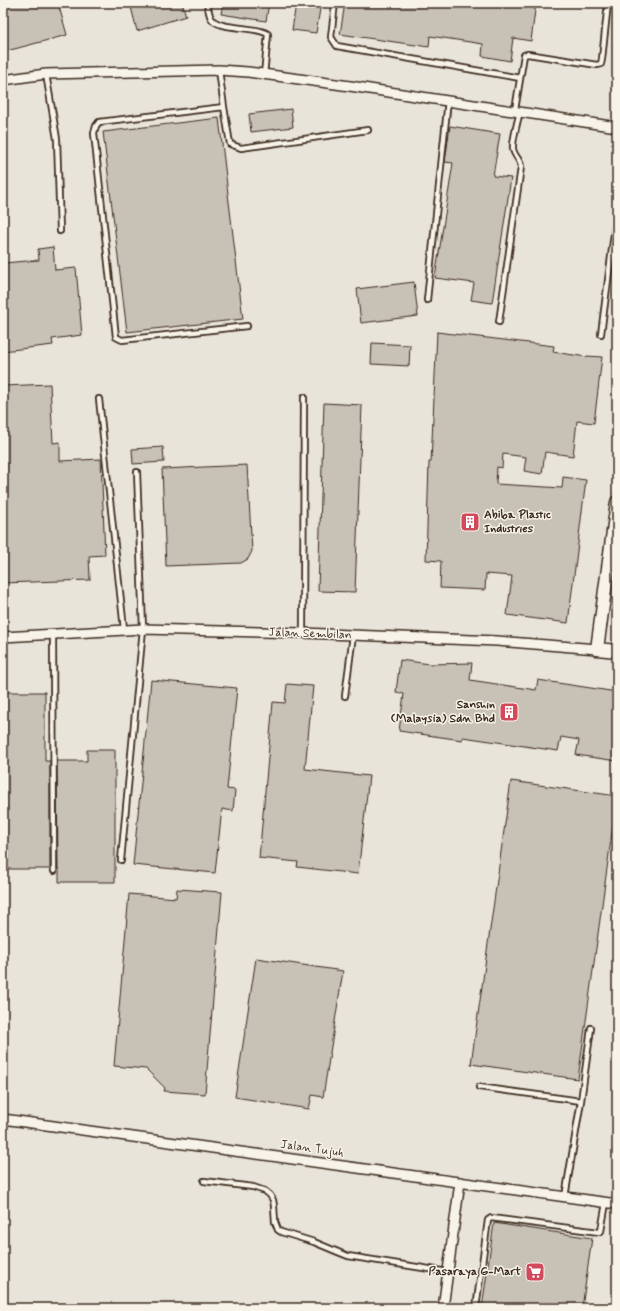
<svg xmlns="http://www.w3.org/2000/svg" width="620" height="1311" font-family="Mynerve,sans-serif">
<rect width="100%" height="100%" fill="#f7f3e8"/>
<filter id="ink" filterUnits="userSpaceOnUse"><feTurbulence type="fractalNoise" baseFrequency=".025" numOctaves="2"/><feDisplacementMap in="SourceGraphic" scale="8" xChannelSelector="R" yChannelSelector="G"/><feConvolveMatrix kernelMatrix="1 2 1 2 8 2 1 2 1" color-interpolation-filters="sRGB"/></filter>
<g filter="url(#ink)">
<path fill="#e9e4d9" d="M3,3H617V1308H3Z"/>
<path fill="#c8c1b6" stroke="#3b2a1e" d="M3,3H58L67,35L3,52Z
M130,3H182L186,16L137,31Z
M223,3H269L266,21L221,14Z
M296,3H321L316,33L292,30Z
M345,3H536L531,41L513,38L510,61L482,56L483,44L430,36L429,47L340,34Z
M291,109L293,127L251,132L249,114Z
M219,118L243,319L127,332L103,132Z
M450,126L500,134L493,176L511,178L492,303L471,300L474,283L435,278L453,163L445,162Z
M53,247L55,270L76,268L82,335L52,339L53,345L3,351V263L39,260L38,249Z
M414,282L418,316L361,323L357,289Z
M437,332L554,346L553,352L587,357V356L602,357L594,423L577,421L573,456L545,452L542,474L524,471L526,457L503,454L502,468L497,467L496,484L562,488L563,477L586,480L568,623L507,615L512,576L486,574L485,590L440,588L441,561L426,560L429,462H431Z
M372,343L410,345L409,366L371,364Z
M50,384L53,443L60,442V461L101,459L105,555L89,556L90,580L3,583V386Z
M324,403L362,405L355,592L318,591Z
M163,447L164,462L133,464L132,449Z
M247,465L252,551L248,559L241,563L166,566L162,469Z
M400,660L430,664L472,663L470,680L536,690L538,680L617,692V761L576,755L579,740L561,737L558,751L463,737L462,740L399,731L404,694L396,692Z
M151,680L237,688L227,789L235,790L233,811L222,809L215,873L133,865Z
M287,684L313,686L305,769L369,776L358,874L297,867L298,862L259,858L273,702L285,703Z
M3,692H45V761H50V869H3Z
M87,750H115V882H59V869H58L57,761H87Z
M511,781L617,796L578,1079L471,1064Z
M177,889L222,892L205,1094L164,1091L165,1088L146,1069L114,1066L129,894L176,898Z
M256,958L343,971L323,1097L312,1095L309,1109L235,1097Z
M494,1223L592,1238L582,1308H482Z"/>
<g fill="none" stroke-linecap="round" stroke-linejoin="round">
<g stroke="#3b2a1e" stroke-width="8">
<path id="service" d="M207,3C208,8 209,14 211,18C219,31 254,25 268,34L264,75
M335,3L331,37L337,46L520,78
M219,70L224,107L99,122L96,126L94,133L116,337L122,340L247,326
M46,74L57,139L60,231
M224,107L230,144L241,148L368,130
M515,110L524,55L528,54L597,65L601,64L602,59L608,3
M427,300L448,100
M499,322L521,167C521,160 514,156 513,149C512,141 518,120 520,111
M601,334L617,210
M99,399L124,629
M303,633L304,397
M53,634L54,871
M345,696L353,635
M121,860L143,629L137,472
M479,1087L581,1101
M204,1181L253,1187L265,1191L270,1195L273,1200L274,1206L275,1222L278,1230L281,1232L314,1242L338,1252L348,1256L448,1272
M565,1197L581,1101L591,1028
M476,1308L488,1220L491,1218L599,1232L601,1231L606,1203"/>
</g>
<g stroke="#3b2a1e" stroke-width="12">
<path id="minor" d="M3,80L46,74L219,70L248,72L350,86L617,127
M3,637L143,629L303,633L497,641L597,649
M3,1119L617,1204
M443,1308L460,1182"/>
</g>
<g stroke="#3b2a1e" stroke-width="15">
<path id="secondary" d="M617,502L597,649L617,651"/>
</g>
<use href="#service" stroke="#f7f3e8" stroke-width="4.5"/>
<use href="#minor" stroke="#f7f3e8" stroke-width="9"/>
<use href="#secondary" stroke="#f7f3e8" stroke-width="12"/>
</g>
</g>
<defs>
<g id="building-square" transform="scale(1)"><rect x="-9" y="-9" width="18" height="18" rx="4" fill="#d1495b" stroke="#f7f3e8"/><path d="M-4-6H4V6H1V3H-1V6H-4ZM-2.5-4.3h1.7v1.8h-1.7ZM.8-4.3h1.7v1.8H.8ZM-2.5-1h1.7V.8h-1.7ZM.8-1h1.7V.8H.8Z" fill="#fff"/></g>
<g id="supermarket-square" transform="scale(1)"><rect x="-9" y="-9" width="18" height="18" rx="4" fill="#d1495b" stroke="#f7f3e8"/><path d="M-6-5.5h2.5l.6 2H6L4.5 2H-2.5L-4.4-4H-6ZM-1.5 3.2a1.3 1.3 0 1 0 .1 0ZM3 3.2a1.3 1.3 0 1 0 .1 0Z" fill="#fff"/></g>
</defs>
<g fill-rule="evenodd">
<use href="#building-square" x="470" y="522"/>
<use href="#building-square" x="509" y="712"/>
<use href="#supermarket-square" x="535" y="1272"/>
</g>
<g text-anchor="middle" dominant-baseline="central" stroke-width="3" stroke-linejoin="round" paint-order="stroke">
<g font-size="12" font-weight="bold" fill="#3b2a1e" stroke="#f7f3e8" text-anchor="end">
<text x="484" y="515" text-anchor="start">Abiba Plastic<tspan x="484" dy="14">Industries</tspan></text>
<text x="495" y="705">Sanshin<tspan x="495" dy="14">(Malaysia) Sdn Bhd</tspan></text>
<text x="521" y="1272">Pasaraya G-Mart</text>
</g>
<g font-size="12" fill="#3b2a1e" stroke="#f7f3e8">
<text transform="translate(310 634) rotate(2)">Jalan Sembilan</text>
<text transform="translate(312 1149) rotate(8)">Jalan Tujuh</text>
</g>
</g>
<rect width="620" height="1311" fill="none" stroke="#f7f3e8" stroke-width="16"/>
<rect x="8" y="8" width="604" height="1295" fill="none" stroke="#3b2a1e" stroke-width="1.5" filter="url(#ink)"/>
</svg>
